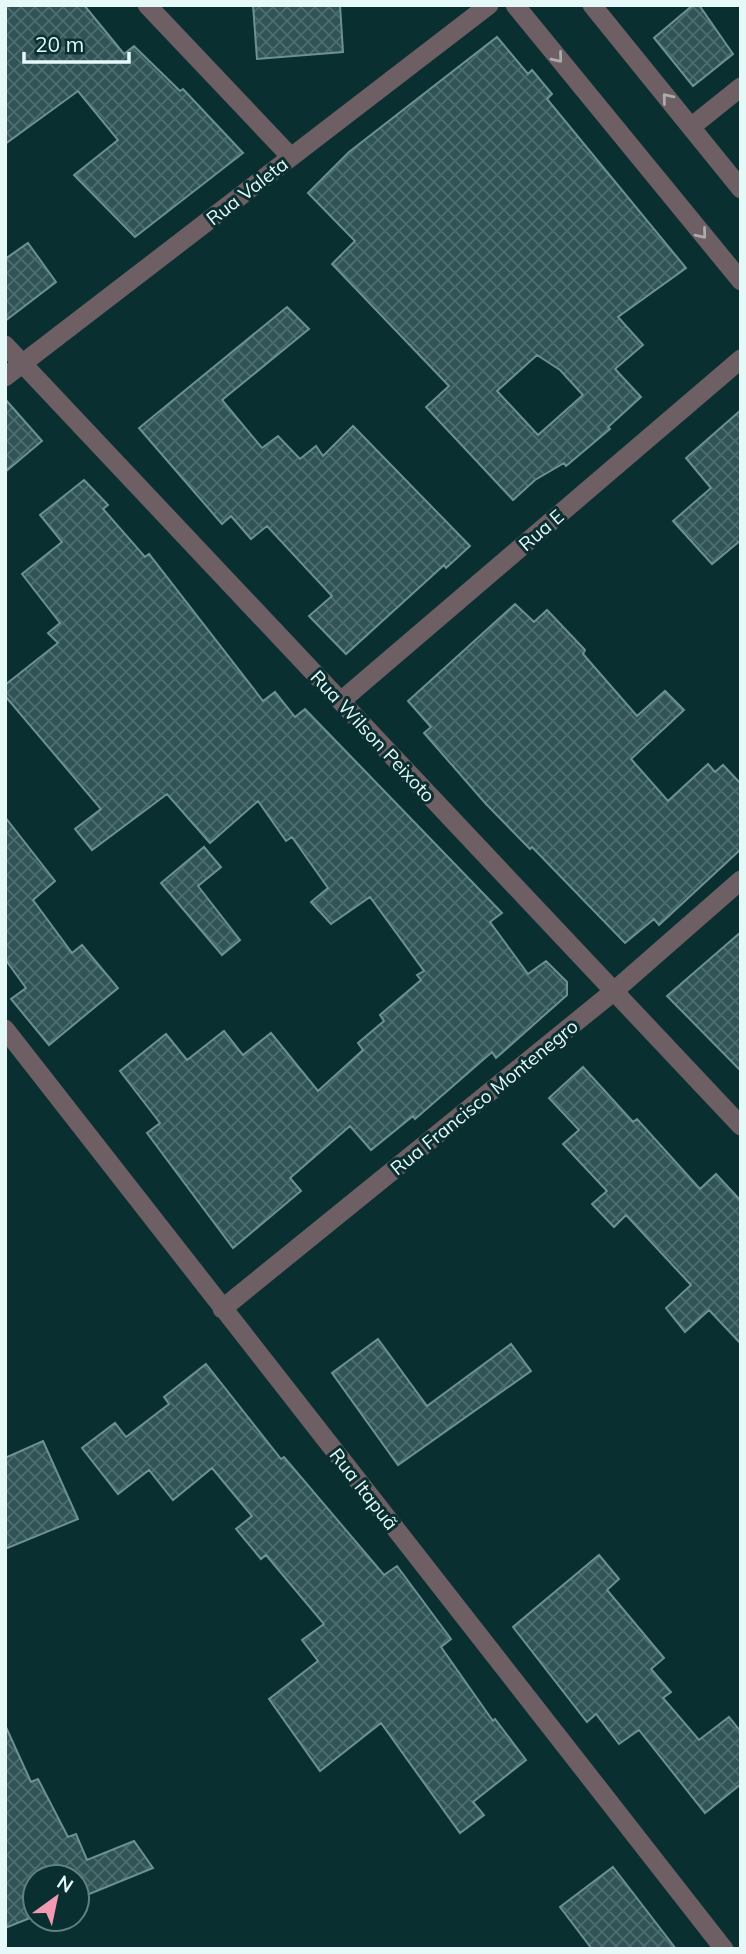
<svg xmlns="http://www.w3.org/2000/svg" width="746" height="1954" font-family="Mulish,sans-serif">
<defs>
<pattern id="building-cross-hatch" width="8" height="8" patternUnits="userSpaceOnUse" patternTransform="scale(1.75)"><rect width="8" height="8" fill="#305455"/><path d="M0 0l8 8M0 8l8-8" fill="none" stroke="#4e6d6e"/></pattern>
</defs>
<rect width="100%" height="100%" fill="#092f30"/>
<path fill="url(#building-cross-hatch)" stroke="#6c9192" stroke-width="2" fill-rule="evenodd" d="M5,5H84L124,54L134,46L180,91L183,89L243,153L135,237L74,175L118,140L78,91L5,144Z
M253,5H340L343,52L257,59Z
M693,5H699L733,54L693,86L654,38Z
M497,37L528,74L532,70L552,94L547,99L686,268L618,317L643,345L615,369L641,397L608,427L610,429L566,466L564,463L535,480L513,500L426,407L449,386L332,264L355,241L308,193L349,152ZM537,355L560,370L583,395L538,435L497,391Z
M28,243L56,282L5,321V259Z
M287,307L309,329L222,400L262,448L278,436L300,459L316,446L323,456L353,426L470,546L446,568L444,565L346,654L309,616L332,596L267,526L251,539L231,516L222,524L139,428Z
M5,399L42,441L5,472Z
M741,410V540L712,564L673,521L711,488L686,458Z
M84,480L108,505L103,509L145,557L149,554L263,701L275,692L295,717L305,709L502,913L490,922L528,974L546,961L567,982V995L496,1058L492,1052L415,1119L413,1116L371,1150L350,1126L290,1178L301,1191L233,1248L147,1133L160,1123L120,1071L166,1034L187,1060L224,1031L243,1055L271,1033L318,1091L363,1050L358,1043L384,1021L380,1015L421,980L417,975L424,971L370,897L331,924L311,902L328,888L292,837L286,841L258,801L210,843L167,794L92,850L75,829L101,809L5,696V685L58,643L48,633L60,623L22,574L62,542L40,515Z
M515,604L534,622L547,610L585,650L583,654L637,716L665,691L684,710L631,759L668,801L708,764L715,772L723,765L741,784V849L659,925L654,919L625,943L532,847L530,849L486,804L424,733L431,727L408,701Z
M5,817L55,881L33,900L72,953L82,945L118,988L49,1045L11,999L26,988L5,959Z
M204,847L221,867L198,886L240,940L222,955L161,883Z
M741,932V1071L667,996Z
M583,1067L633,1122L637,1119L700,1189L716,1174L741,1201V1344L709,1310L685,1332L666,1308L691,1285L626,1215L614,1227L592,1204L607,1191L563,1144L579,1130L549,1098Z
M378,1339L427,1406L511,1344L531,1371L398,1465L332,1373Z
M206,1364L281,1459L284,1457L384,1575L397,1566L451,1639L441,1647L493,1721L495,1719L526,1760L473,1802L484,1815L460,1833L381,1723L320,1771L269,1699L318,1661L302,1640L324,1624L266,1555L261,1559L236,1529L252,1516L212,1468L173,1500L149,1470L118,1494L82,1448L115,1423L126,1437L169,1404L164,1397Z
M43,1441L78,1519L5,1549V1458Z
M599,1555L619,1579L607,1590L664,1658L651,1669L671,1692L663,1698L699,1740L729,1717L741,1732V1784L705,1813L639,1730L619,1744L596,1714L587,1722L513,1627Z
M5,1725L31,1782L38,1779L68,1837L76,1834L87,1860L134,1841L153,1868L77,1899V1877H35V1916L5,1928Z
M613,1867L676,1949H592L560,1907Z"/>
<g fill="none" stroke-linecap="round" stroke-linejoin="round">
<path stroke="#6d5f63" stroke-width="19" d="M147,5L291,157
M515,5L741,281
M592,5L741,189
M691,127L741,87
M5,345L741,1126
M5,377L489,5
M341,701L741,359
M5,1029L724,1949
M222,1309L613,992L741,880"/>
</g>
<defs><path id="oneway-chevron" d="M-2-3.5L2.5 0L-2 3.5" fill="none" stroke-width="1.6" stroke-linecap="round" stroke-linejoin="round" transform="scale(1.75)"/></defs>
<g stroke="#a9acae">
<use href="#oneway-chevron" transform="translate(558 58) rotate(51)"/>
<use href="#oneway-chevron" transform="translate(667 98) rotate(-129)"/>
<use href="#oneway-chevron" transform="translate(702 234) rotate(51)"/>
</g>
<g text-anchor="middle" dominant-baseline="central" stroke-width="6" stroke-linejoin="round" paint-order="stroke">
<g font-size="19" fill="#e5f9f9" stroke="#092f30">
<text transform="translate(247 191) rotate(-38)">Rua Valeta</text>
<text transform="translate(541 530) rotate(-41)">Rua E</text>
<text transform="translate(373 736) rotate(47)">Rua Wilson Peixoto</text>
<text transform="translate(484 1097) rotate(-39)">Rua Francisco Montenegro</text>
<text transform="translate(364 1489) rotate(52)">Rua Itapuã</text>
</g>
</g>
<rect width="746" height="1954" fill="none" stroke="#e5f9f9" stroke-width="14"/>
<g transform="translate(56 1898) rotate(33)"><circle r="33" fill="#092f30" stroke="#618080" stroke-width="2"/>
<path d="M0-5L12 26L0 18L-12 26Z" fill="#f19ab1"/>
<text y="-10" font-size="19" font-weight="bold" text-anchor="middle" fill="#e5f9f9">N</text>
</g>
<path d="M24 52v10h105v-10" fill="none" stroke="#e5f9f9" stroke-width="3.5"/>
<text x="35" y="52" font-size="21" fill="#e5f9f9" stroke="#092f30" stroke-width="5" paint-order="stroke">20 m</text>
</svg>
